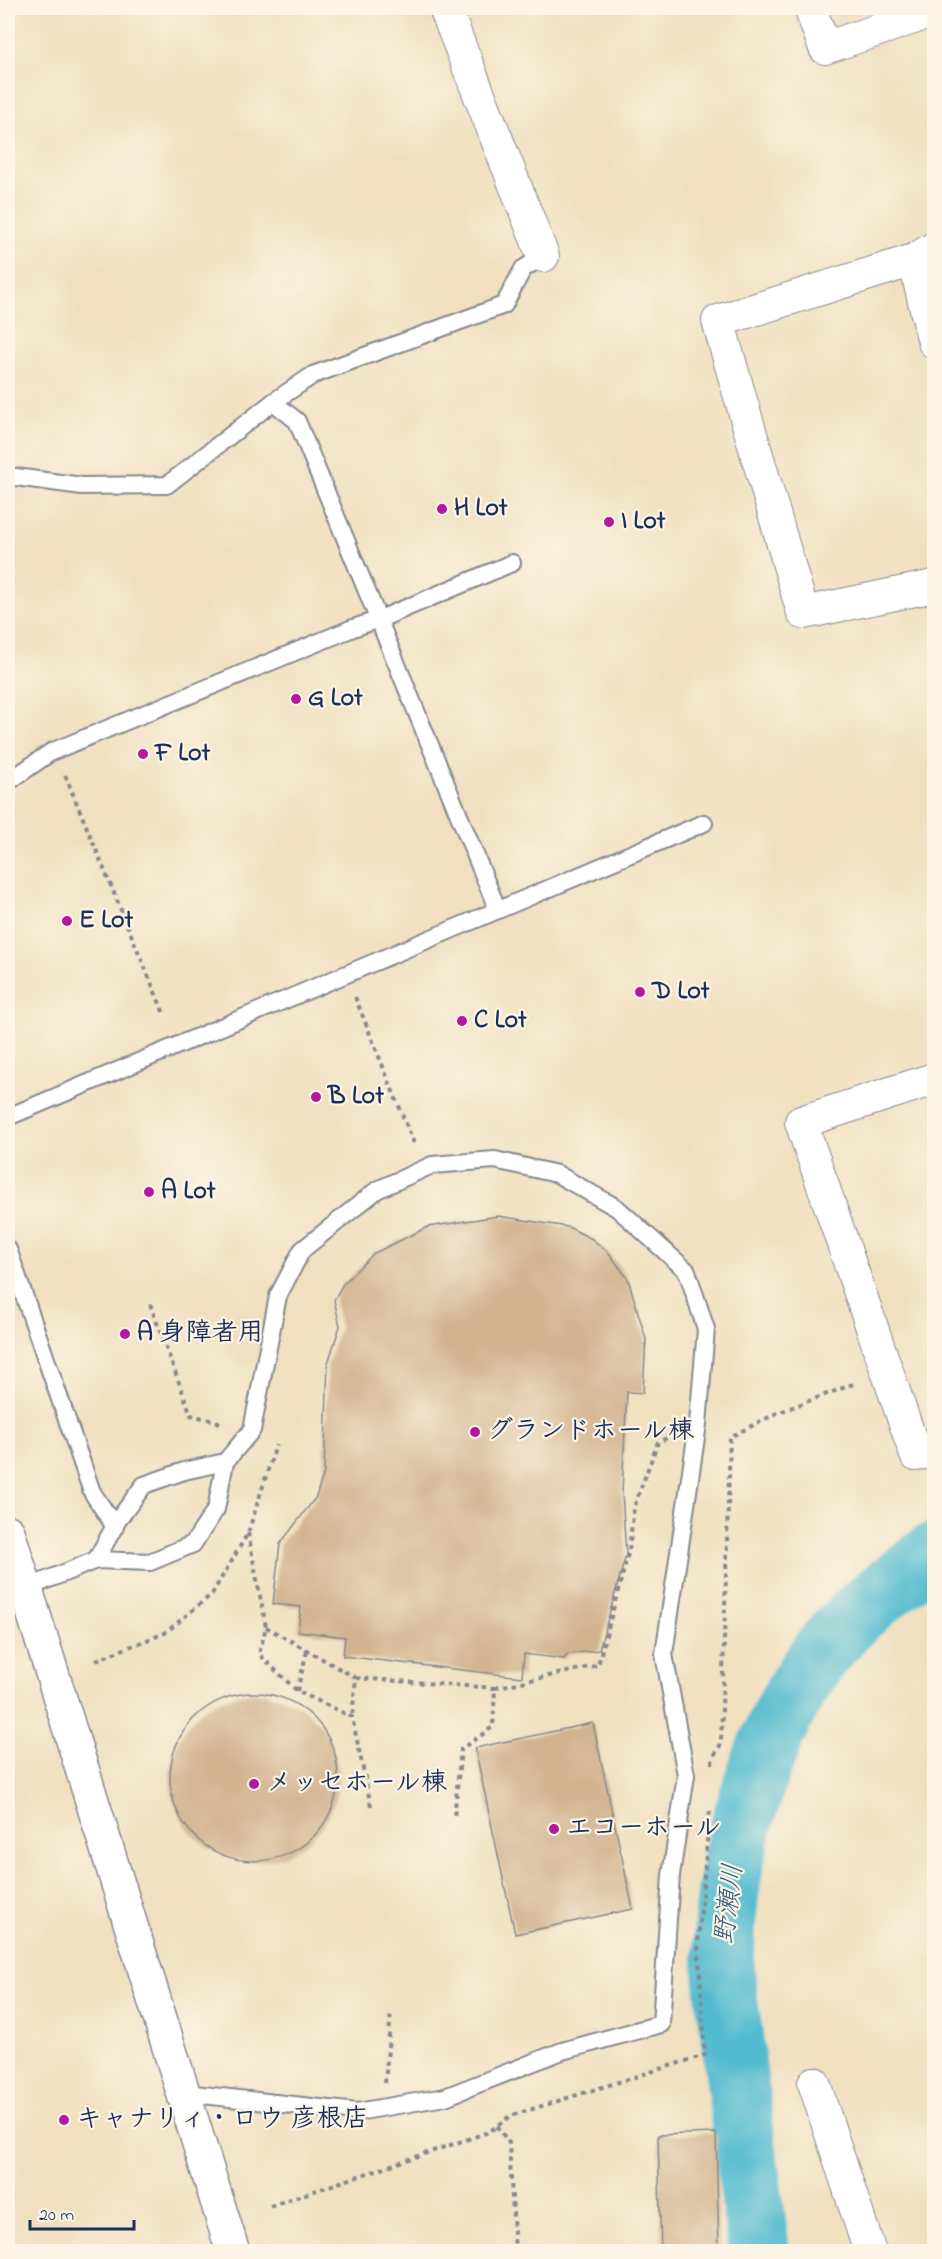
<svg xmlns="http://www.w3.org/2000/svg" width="942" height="2259" font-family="'Indie Flower','Klee One',sans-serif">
<rect width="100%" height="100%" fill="#fcf5e5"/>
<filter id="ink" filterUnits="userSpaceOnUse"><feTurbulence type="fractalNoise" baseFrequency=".0167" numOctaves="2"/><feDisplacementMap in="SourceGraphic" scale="12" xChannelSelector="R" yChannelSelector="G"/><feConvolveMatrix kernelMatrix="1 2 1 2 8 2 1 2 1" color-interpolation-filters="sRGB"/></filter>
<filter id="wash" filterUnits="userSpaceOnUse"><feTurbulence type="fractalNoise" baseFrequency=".008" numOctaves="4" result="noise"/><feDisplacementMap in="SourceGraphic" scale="24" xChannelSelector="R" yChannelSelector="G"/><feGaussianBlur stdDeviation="1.35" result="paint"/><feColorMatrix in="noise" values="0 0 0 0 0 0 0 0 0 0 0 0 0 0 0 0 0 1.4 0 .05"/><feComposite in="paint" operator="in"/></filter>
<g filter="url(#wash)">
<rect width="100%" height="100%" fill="#f0e0c0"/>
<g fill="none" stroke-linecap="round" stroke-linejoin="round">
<path stroke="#53bbd0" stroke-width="62" d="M759,2252C750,2182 740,2113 733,2044C730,2017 724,1990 724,1963C722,1859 763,1721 831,1641C860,1607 899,1580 934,1553"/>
</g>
<g id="blocks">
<path fill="#d2b38f" d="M498,1216L568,1227L592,1239L609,1253L628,1279L646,1339L643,1393L627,1392L622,1492L626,1555L599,1650L568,1654L564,1659L524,1654L522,1677L343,1656L345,1637L298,1631L301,1607L273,1604L280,1544L316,1497L324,1472L328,1363L340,1326L334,1300L343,1284L374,1253L428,1227Z
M170 1777a84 84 0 1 1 168 0a84 84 0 1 1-168 0Z
M593,1723L633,1909L515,1934L475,1748Z
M716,2133L719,2252H661L658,2135Z"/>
</g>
</g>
<g filter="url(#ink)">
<use href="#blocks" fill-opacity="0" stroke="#86888f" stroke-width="1.5"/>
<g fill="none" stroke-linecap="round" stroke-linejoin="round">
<g stroke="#86888f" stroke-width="20">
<path id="service" d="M273,402L297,421L497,908
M8,476L82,486L167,485L273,402L313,375L504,305L523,269L543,256
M8,782L51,752L353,628L380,619L512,563
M8,1117L704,823
M8,1249L92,1492L115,1527
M27,1588L96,1560L150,1562L193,1544L216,1509L225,1462L184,1471L144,1485L118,1520L96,1560
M185,2093L357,2112L445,2097L562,2051L661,2024L671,1875L686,1775L664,1654L698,1424L706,1329L687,1271L617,1208L557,1174L495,1160L432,1165L377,1190L302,1250L278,1296L252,1430L225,1462"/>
</g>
<g stroke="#86888f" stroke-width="34">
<path id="minor" d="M445,8L543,256
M810,8L825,48L934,11
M934,248L914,260L934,342
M914,260L718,321L803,613L934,586
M934,1079L801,1122L916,1455L934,1451
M814,2083L870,2252"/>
</g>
<g stroke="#86888f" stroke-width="36">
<path id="tertiary" d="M8,1532L233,2252"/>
</g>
<path stroke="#86888f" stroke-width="4" stroke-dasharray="4.5 4.5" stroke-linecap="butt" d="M65,775L165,1016
M355,997L415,1146
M150,1304L191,1415L218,1422L222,1426
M248,1533L266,1627L259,1654L297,1691L352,1717L371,1806
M266,1627L356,1678L352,1717
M96,1660L165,1633L212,1594L248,1533L276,1445
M356,1678L495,1688L493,1727L461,1749L454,1818
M495,1688L598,1665L629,1550L634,1507L658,1442L670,1437
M297,1691L307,1651
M712,1764L713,1758L721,1744L730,1437L777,1413L856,1383
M385,2083L391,2012
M497,2126L509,2143L515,2252
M270,2206L489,2132L510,2116L705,2055L698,1942L710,1810"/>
<use href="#service" stroke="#fff" stroke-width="16"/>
<use href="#minor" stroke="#fff" stroke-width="32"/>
<use href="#tertiary" stroke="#fff" stroke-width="33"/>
</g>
</g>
<g fill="#b5179e" stroke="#fcf5e5" stroke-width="2">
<circle cx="442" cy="509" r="6"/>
<circle cx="609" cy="522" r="6"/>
<circle cx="296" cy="699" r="6"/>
<circle cx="143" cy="754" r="6"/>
<circle cx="67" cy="921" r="6"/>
<circle cx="640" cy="992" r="6"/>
<circle cx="462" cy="1021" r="6"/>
<circle cx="316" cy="1097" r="6"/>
<circle cx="149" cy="1192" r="6"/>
<circle cx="125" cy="1334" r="6"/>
<circle cx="475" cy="1432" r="6"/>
<circle cx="254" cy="1784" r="6"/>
<circle cx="554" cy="1829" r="6"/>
<circle cx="64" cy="2120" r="6"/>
</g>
<g text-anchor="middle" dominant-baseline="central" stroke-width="4.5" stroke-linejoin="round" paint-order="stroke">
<g font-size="26" font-weight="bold" fill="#1b2f5e" stroke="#fcf5e5" text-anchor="start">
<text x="454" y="509">H Lot</text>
<text x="621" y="522">I Lot</text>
<text x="308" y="699">G Lot</text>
<text x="155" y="754">F Lot</text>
<text x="79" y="921">E Lot</text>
<text x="652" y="992">D Lot</text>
<text x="474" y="1021">C Lot</text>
<text x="328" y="1097">B Lot</text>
<text x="161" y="1192">A Lot</text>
<text x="137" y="1334">A 身障者用</text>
<text x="487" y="1432">グランドホール棟</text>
<text x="266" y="1784">メッセホール棟</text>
<text x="566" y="1829">エコーホール</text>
<text x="76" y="2120">キャナリィ・ロウ 彦根店</text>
</g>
<g font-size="27" font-style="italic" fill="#2c5980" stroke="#fcf5e5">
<text transform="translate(730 1904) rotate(-83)">野瀬川</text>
</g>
</g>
<rect width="942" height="2259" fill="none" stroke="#fcf5e5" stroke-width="30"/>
<path d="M30 2220v9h104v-9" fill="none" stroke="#1b2f5e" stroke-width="3"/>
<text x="39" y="2220" font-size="18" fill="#1b2f5e" stroke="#fcf5e5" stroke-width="4.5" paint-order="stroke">20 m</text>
</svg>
